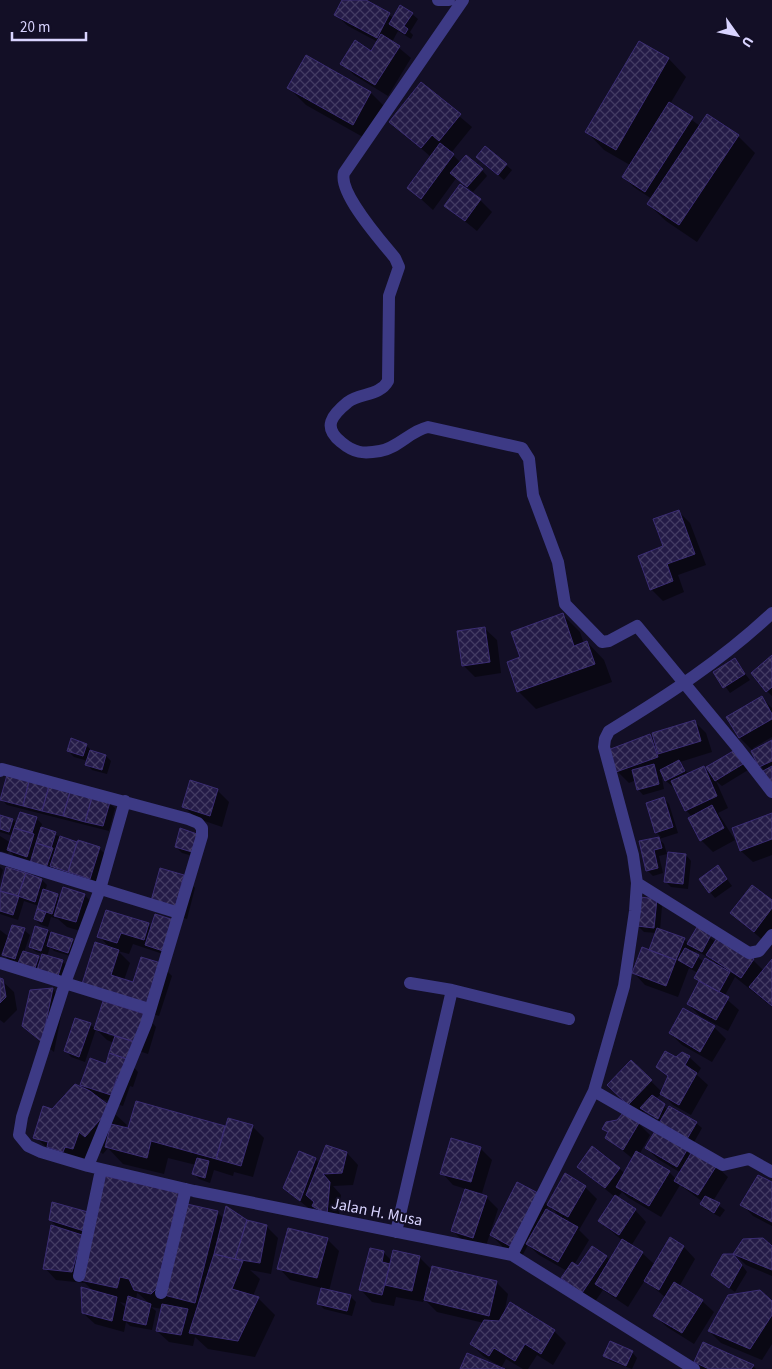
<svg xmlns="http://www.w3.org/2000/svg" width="772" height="1369" font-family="'Source Sans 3',sans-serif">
<defs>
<pattern id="building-cross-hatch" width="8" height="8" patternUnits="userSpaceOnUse" patternTransform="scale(1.25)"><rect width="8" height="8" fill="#241b47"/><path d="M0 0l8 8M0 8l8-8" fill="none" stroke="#433b63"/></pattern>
</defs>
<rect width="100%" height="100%" fill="#130f26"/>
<path fill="#0007" fill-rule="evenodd" d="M344,0H363L394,18L412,14L418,19L410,32L413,35L411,39L398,31L392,42L411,58L388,96L354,75L342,63L371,52L378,42L348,26L336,15Z
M639,42L669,59L686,77L670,104L700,126L738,136L755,153L697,242L666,221L648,204L652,199L635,188L623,177L630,165L604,150L587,132Z
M421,84L472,127L451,153L461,163L482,170L487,176L473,192L457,177L433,210L409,188L431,157L391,122Z
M289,88L371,93L388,110L370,141L306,105Z
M478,157L506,165L512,170L504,180Z
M480,200L492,212L477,231L446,206Z
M678,511L690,523L706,565L678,575L684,592L663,601L651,589Z
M563,615L580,632L584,644L587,642L604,660L612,682L536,709L518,691L522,658Z
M485,629L497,640L501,673L475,677L463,665Z
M772,657V696L767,691Z
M734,660L750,680L730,693L715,672Z
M761,697L772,708V737L753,748L754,750L772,741V785L753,751L740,738L728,717Z
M694,721L706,733L712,752L680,762L688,774L703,767L711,775L734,751L748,770L722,786L716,781L728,808L718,813L735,840L713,852L701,840L692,817L686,810L674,785L672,786L666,781L660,768L664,789L643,795L638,789L636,780L629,783L617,771L650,736L656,742Z
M86,745L92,751L106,756L111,761L107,774L92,770L87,764L88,761L74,757L68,751Z
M217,790L229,802L222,827L196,818L184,807Z
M664,799L669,804L678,833L659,839L664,844L667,854L659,856L663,873L653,876L647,870L641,842L661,837L656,832Z
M2,800L109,803L115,808L109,831L7,805Z
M772,814V855L753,862L741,851L734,829Z
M0,816L13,820L17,824L36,818L42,824L41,829L78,844L99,848L111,860L101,890L57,872L53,868L52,873L31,861L14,856L9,850L8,853L0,851V836L11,843L13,836L0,832Z
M181,830L197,857L182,853L176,847Z
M686,855L691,861L688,889L671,887L665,881Z
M0,867L3,870L0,880Z
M718,867L732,886L715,898L710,892Z
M7,868L42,880L47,885L45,891L60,898L84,895L96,906L87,933L67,927L58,919L51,917L48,927L41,925L35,919L39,906L24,901L18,920L0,914V891Z
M184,876L195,888L187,919L164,912Z
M656,901L662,906L660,930L684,939L689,944L697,929L716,942L753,960L764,971L772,961V1007L735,977L724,997L739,1010L728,1031L700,1016L688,1004L700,982L695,977L698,973L689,968L678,997L645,985L634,973L650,951L657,933L644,932L638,926ZM696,951L708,957V956L720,967L704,962L694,954Z
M772,902V935L766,943L732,913Z
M106,911L149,925L169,956L133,944L129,954L118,951L130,963L124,980L133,983L160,964L172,976L159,1016L95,995L111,949L99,936Z
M0,930L9,937L24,930L30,935L24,952L42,960L43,954L36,952L30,947L48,931L52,935L72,940L78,946L74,957L54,951L50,947L47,956L62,961L68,967L63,981L9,960L4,955L6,948L4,947L0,957Z
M0,979L14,992L17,1010L4,1023L0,1020Z
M53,990L64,1001L54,1052L23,1026Z
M104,1002L145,1015L156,1027L148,1054L139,1051L135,1064L129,1062L138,1072L133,1087L130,1086L123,1106L96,1097L127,1125L124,1128L129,1129L137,1102L226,1127L228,1119L252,1126L264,1138L253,1177L234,1172L233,1176L214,1170L210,1183L199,1179L194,1174L196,1165L168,1158L164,1174L123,1164L108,1148L103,1154L96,1148L91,1166L82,1163L81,1169L65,1164L35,1137L43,1108L53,1111L75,1085L89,1092L82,1084L90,1059L107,1065L114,1043L107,1040L96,1029L85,1062L71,1057L66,1051L76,1019L90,1024L95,1029ZM108,1032L132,1040L131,1042L108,1035Z
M714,1027L726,1039L712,1062L682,1045L670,1033Z
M689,1057L701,1068L697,1075L708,1085L691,1115L673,1105L662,1093L656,1099L668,1110L696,1123L702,1128L693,1144L645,1111L640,1115L609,1085L631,1062L662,1092L669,1078L657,1066L676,1058Z
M639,1124L650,1135L639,1155L669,1172L677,1180L681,1173L658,1159L646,1148L687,1151L691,1156L716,1166L728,1177L713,1201L725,1210L720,1217L707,1210L701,1204L703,1202L680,1185L661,1217L629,1198L622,1192L617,1198L635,1210L646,1222L631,1246L642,1253L655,1265L670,1239L684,1247L695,1259L679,1287L702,1301L714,1312L694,1344L667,1327L655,1316L666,1298L645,1280L628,1307L603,1290L594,1303L574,1290L567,1271L539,1255L528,1245L522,1256L503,1247L491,1235L537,1194L548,1205L566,1175L585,1187L597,1199L579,1230L589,1240L574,1265L578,1268L606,1257L611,1261L623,1241L599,1221L615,1197L578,1167L620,1169L625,1174L633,1159L606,1137L608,1133L604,1129ZM549,1205L562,1219L546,1210Z
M480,1148L492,1160L482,1193L476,1192V1194L486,1197L498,1209L485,1249L464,1242L452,1230L466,1189L453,1185L442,1173Z
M347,1153L358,1165L353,1185L333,1186L341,1195L338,1225L325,1218L314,1206L312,1211L284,1188L315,1159L320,1164Z
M772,1184V1226L753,1216L742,1204Z
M178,1194L191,1206L217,1212L224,1219L266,1226L278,1238L271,1274L250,1270L260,1279L253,1296L258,1298L275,1315L255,1357L208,1349L195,1337L193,1346L169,1342L157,1331L162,1309L151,1307L156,1311L152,1330L130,1326L126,1322L124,1332L95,1324L83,1313L94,1292L85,1283L56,1280L45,1268L60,1229L50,1220ZM137,1293L139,1294L152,1306L136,1300ZM120,1302L128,1304L127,1309Z
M327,1239L339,1251L329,1291L350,1296L356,1302L352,1316L324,1309L318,1303L322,1288L290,1280L279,1268Z
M772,1248V1276L746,1265L735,1254Z
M383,1252L392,1261L419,1257L432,1270L496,1282L508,1294L504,1314L510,1304L554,1331L566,1343L553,1365L537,1355L528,1369H523L506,1359L501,1368L502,1369H462L501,1367L483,1356L471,1344L484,1323L437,1312L424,1299L423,1302L396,1297L394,1306L372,1302L361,1290Z
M739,1261L747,1272L735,1292L718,1280Z
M772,1303V1344L762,1360L721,1343L709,1331Z
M632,1352L637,1358L632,1369L610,1361L605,1355Z
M695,1362L753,1366L756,1369H702Z"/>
<path fill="url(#building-cross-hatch)" stroke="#3b2d73" d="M342,0H366L390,13L377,38L334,15Z
M400,5L413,13L404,26L408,29L405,34L389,24Z
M381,34L400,46L375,85L340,64L355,40L371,51Z
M639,41L669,58L616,150L585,132Z
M306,55L371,92L353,125L287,88Z
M421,82L461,114L439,141L432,135L421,148L389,122Z
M669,102L693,117L645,192L622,177Z
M707,114L739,135L679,225L647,204Z
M440,143L454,154L421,199L407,188Z
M485,146L507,164L498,175L476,157Z
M466,155L483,169L467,187L450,173Z
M460,184L481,199L465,221L444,206Z
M679,510L695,554L667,564L673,581L650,590L638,556L663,546L653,519Z
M563,613L574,646L587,641L595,664L517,692L507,662L520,657L511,632Z
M485,627L490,662L462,666L457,631Z
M772,655V687L766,692L751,673Z
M735,658L745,674L723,688L713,672Z
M762,696L772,714V719L739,738L726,717Z
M695,720L701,741L658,754L652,733Z
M650,734L658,757L616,772L608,750Z
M71,738L87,744L83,756L67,751Z
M772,740V761L759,767L751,751Z
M90,750L106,755L102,770L85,765Z
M735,750L743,764L715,781L706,767Z
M679,760L685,771L665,781L660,770Z
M654,764L659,784L637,790L632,770Z
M704,766L717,796L685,811L671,781Z
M772,766V788L763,771Z
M7,775L29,781L23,806L0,800Z
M190,780L218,789L210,816L182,807Z
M29,781L49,786L42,811L23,806Z
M49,786L70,792L63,816L42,811Z
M70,792L92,797L85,822L63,816Z
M92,797L110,802L103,826L85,822Z
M664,797L673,827L655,833L646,803Z
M712,805L724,828L700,841L688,818Z
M20,812L37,817L32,833L14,828Z
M772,813V839L740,851L732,828Z
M0,815L13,819L9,832L0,829Z
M41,827L56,832L51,848L36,843Z
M14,828L34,834L27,857L7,850Z
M180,828L197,834L192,852L175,847Z
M60,836L77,842L68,872L50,866Z
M659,837L662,848L654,850L658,868L646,871L639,841Z
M78,840L100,847L90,879L68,872Z
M36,843L53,848L46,868L30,863Z
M668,852L686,854L683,884L664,882Z
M718,865L727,879L709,893L699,879Z
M6,867L26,873L18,896L0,891Z
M160,868L184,875L175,908L151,901Z
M26,873L42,879L35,902L18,896Z
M752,885L772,900V908L754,932L730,913Z
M63,887L85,894L76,922L54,916Z
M43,889L58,894L52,914L37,909Z
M0,891L19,896L13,915L0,911Z
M640,897L657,899L654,928L637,926Z
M37,909L46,912L42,922L34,919Z
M106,910L149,923L144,940L121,933L117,943L97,937Z
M155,914L174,920L163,951L145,945Z
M12,925L25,928L15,959L2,955Z
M35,926L48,930L41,951L29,947Z
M697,927L711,935L702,952L687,944Z
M657,928L685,938L676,960L649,950Z
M51,932L73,939L68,953L47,946Z
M719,935L754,959L741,978L706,955Z
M95,942L119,950L111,975L133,982L141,957L161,963L148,1005L82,984Z
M642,947L676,960L666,986L632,973Z
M685,948L699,955L692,968L678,960Z
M23,951L39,956L35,968L18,963Z
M42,954L63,960L58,976L37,970Z
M705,958L730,972L719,992L694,978Z
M772,959V1006L749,987Z
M0,978L3,979L6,997L0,1003Z
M699,981L729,997L716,1020L687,1004Z
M53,988L42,1042L22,1026L30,990Z
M103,1001L145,1014L135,1042L94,1029Z
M683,1008L715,1026L700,1052L669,1033Z
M75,1018L91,1023L79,1057L64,1051Z
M115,1036L135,1042L127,1059L109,1053Z
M665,1051L676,1057L682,1052L690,1056L685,1065L697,1073L679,1105L660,1094L668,1076L656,1067Z
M109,1053L127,1059L122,1076L118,1075L111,1095L80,1085L90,1058L106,1064Z
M631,1060L652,1080L628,1105L607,1085Z
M75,1084L90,1091L111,1107L85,1137L79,1132L73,1149L65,1147L63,1152L47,1147L48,1142L33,1138L43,1106L52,1109Z
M652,1095L665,1104L658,1119L640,1108Z
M136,1101L225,1126L216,1159L151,1141L147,1158L105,1147L111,1124L128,1128Z
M669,1106L697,1122L687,1139L659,1123Z
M623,1113L639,1123L623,1150L605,1138L608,1132L602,1129L606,1122L617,1120Z
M228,1118L253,1125L241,1166L216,1159Z
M655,1131L687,1150L677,1167L645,1148Z
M451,1138L481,1147L471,1182L440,1174Z
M326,1145L347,1152L342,1173L323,1174L330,1182L327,1214L312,1206L314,1202L306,1195Z
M592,1146L620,1168L605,1188L577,1167Z
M693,1150L717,1165L698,1195L674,1181Z
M299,1151L316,1158L300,1201L283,1188Z
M636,1151L670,1171L649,1206L616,1187Z
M197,1158L209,1161L205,1178L192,1174Z
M565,1173L586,1186L568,1217L547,1205Z
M758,1175L772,1182V1222L740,1205Z
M105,1176L179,1193L157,1288L151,1294L134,1290L129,1279L120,1277L117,1288L80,1280Z
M517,1182L538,1193L510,1246L490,1235Z
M465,1189L487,1196L473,1238L451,1231Z
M615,1195L636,1209L619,1235L598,1221Z
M705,1196L720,1203L714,1213L700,1204Z
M52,1202L88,1212L84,1231L49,1220Z
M187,1204L218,1211L195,1303L164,1295Z
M226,1206L247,1220L235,1259L214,1254Z
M546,1209L578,1227L558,1262L526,1244Z
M247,1220L267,1225L260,1263L235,1259Z
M51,1225L82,1235L72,1272L43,1269Z
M288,1228L328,1238L317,1278L277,1269Z
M670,1237L684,1246L659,1290L644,1281Z
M763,1238L772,1246V1270L733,1254L743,1239Z
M622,1239L643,1252L616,1297L595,1284Z
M592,1246L607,1256L582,1293L561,1278L572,1262L578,1266Z
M370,1248L384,1251L382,1262L390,1264L382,1295L359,1290Z
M393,1250L420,1256L412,1291L385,1285Z
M214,1254L243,1261L232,1289L259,1297L238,1341L189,1333Z
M723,1254H733L742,1265L729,1288L711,1275Z
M432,1266L497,1281L489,1316L424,1300Z
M674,1282L703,1300L682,1333L653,1316Z
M81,1287L117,1297L112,1321L82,1313Z
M321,1288L351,1295L347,1311L317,1304Z
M760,1290L772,1301V1315L750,1349L708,1331L728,1295Z
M128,1296L151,1304L146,1325L123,1320Z
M510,1302L555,1330L541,1354L525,1344L515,1361L494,1348L489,1356L470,1344L484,1320L499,1321Z
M162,1304L188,1309L181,1335L156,1331Z
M610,1341L633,1351L626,1366L603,1356Z
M703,1342L754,1365L751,1369H709L694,1362Z
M467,1353L505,1369H460Z"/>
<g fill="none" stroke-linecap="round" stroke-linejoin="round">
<path stroke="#3d3a85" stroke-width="12" d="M438,0H449
M463,0L344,173C338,193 382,242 395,258L399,267L389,296L388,381C380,396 360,393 348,402C332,415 322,427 341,442C354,453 363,454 380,451C398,448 410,431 428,427L522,448L529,459L533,495L558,562L565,604L602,642L609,641L637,626L737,747L772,792
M0,771L2,769L188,819L198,823L202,828V836L146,1024L88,1166
M125,801L100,889L65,983L22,1117L19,1135L28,1146L41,1152L88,1166L194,1191L512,1255L694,1369
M0,858L179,913
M637,883L749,953L759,951L772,935
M0,963L149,1009
M410,983L452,990L569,1019
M594,1091L723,1165L749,1159L772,1172
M396,1232L452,990
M512,1255L594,1091L624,986L635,911L637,883L633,855L604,747L605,739L609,731C668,695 722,660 772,613
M79,1276L101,1170
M161,1293L186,1189"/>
</g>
<g text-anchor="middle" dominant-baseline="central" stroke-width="4" stroke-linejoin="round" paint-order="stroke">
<g font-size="16" fill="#d9d4ff" stroke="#130f26">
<text transform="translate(377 1212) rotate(11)">Jalan H. Musa</text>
</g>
</g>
<g transform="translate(737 35) rotate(123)" stroke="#130f26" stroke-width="4" paint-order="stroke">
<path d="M0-4L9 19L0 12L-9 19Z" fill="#d9d4ff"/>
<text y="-8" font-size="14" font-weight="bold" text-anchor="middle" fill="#d9d4ff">U</text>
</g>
<path d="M12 32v8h74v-8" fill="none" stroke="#d9d4ff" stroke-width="2.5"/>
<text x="20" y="32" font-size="15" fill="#d9d4ff" stroke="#130f26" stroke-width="4" paint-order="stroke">20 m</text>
</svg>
